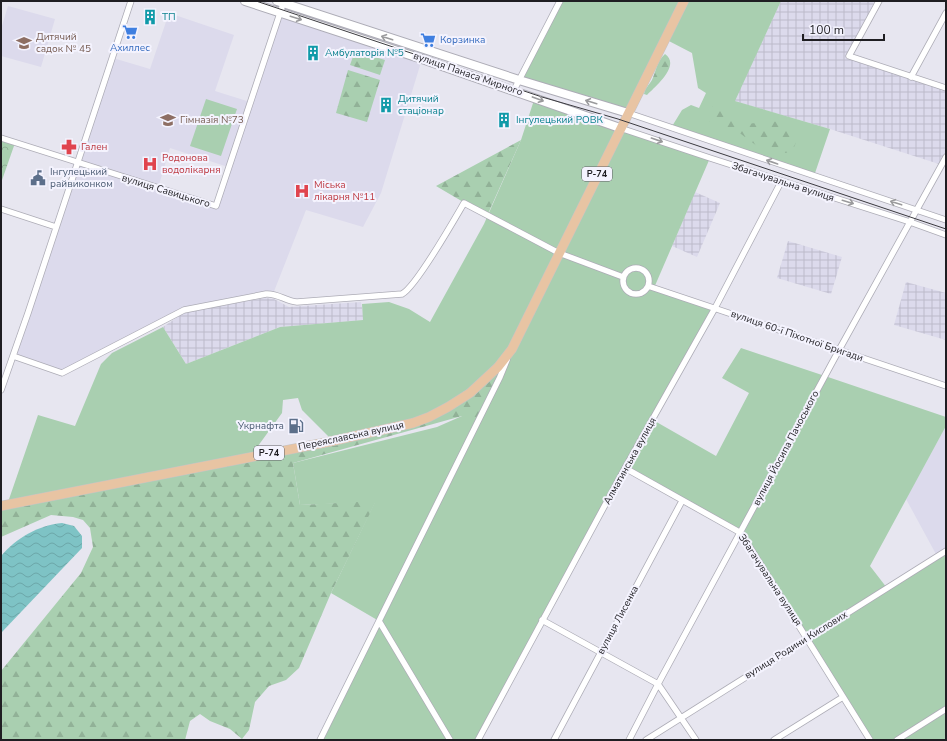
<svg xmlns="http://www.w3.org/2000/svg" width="947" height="741" font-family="'Nunito Sans',sans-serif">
<defs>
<pattern id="industrial-grid" width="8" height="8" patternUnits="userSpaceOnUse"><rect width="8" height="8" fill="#dcdaec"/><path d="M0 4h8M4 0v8" fill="none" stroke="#bcbbca"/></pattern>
<pattern id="forest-firs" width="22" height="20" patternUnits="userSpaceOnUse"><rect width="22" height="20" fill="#a9cfb0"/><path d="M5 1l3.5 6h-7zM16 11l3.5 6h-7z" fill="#91b197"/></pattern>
<pattern id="park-crowns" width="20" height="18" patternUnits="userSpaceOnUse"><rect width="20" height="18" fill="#a9cfb0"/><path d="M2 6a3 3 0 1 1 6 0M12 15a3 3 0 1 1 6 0" fill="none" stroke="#91b197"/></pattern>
<pattern id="water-waves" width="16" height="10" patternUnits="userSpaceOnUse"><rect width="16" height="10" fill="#7ec3c5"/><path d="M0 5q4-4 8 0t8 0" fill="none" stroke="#6ca7a9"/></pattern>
</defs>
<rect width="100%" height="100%" fill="#e7e6f0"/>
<path fill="#dcdaec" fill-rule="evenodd" d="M8,6L55,19L41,67L1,56V29Z
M169,13L234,35L215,91L250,102L280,13L422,59L381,193L363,227L306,210L273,294L184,310L62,373L13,356L113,58L150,69ZM170,148L228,167L216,206L158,188Z
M946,426V551L937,556L906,499Z"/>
<path fill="url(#industrial-grid)" d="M781,1H875L848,53L849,56L946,88V157L942,165L830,129L734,101Z
M695,192L720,203L697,257L672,246Z
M788,241L842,257L831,294L777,278Z
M906,282L946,293V340L894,325Z
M265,298L274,299L289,307L361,302L364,320L280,327L186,364L163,327L185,312Z"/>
<path fill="#a9cfb0" d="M560,1H781L735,101L830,129L814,176L671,128L682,110L691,105L699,108L706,93L698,88L692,53L665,39L628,113L519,80Z
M535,97L710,158L654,288L715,308L653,420L716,456L749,393L722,378L741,348L825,376L946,417V426L870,566L887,588L946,551V740H870L741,533L625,468L478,740H320L379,621L331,593L375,502L300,505L293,463L437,427L462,416L498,367L429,417L333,441L302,410L298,398L283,400L282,413L250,457L7,505L38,415L75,426L101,364L112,353L163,327L186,364L280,327L363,320L362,304L389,302L409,309L430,322L484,224L521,140Z
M206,99L237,109L221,156L190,146Z"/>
<path fill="url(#forest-firs)" d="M355,51L385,60L380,75L350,65Z
M665,54C681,65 656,86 647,95L644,94C645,88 649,85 652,80C656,71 657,61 665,54Z
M348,70L380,80L367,122L336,113Z
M721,105C723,106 727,108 729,109C735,113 737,122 745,123C753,125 762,121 770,121C790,122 805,132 791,152L778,154L767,151L761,149L741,134L716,127L707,119V113L713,106Z
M521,140L487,216L436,186Z
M512,349L476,426L462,416L293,463L300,505L376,501L331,593L299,668L286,680L269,686L255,702L249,730L242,739L230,729L210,721L200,714L190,721L185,740H1V671L81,573L93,547L90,528L83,520L73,517L51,515L1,537V506L413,423L448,407Z"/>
<path fill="url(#park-crowns)" d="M1,138L15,143L1,183Z"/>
<path fill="url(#water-waves)" d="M62,523L74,526L82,536V548L1,633V556C16,538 39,525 62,523Z"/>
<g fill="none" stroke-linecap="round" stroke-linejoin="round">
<g stroke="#adacb6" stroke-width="7">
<path id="minor" d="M879,1L849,56L946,88
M911,77L946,13
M514,90L560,1
M628,113L946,220
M620,128L710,158L910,222L946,235
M1,138L216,206L284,1
M1,209L56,227
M623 281a13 13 0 1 1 26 0a13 13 0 1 1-26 0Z
M648,286L946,386
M13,356L62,373L184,310L266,294C277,293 286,301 297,302L402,294C416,287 454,220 464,203L559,253L623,277
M1,390L28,313L131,1
M625,468L741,533L870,740
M542,620L658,684L696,740
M379,621L450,740
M320,740L500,377L507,360
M478,740L625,468L715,308L781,182
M554,740L682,501
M629,740L658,684L839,350L946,157
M646,740L946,551
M774,740L843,697
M897,740L946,709"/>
</g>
<g stroke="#adacb6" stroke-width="10">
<path id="secondary" d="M245,1L422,59L620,128
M277,1L519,80L628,113"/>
</g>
<g stroke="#c5c4c6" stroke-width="10">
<path id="primary" d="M1,506L328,442L413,423L429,417L448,407L470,393L498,367L512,349L684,1"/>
</g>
<use href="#minor" stroke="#fff" stroke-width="5.5"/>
<use href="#secondary" stroke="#fff" stroke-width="8"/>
<use href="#primary" stroke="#e8c4a3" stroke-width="9"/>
<path stroke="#3b3a3f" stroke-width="1" d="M256,1L542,97L618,119L946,229"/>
</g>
<defs><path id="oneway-shaft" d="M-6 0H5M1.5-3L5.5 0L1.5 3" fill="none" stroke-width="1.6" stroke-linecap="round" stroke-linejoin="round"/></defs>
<g stroke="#9a9a9c">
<use href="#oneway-shaft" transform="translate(296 18) rotate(18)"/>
<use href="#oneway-shaft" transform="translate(387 38) rotate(-162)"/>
<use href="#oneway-shaft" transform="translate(538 99) rotate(20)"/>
<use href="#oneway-shaft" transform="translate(591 102) rotate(-163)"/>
<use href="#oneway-shaft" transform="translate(657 140) rotate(19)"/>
<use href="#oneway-shaft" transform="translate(772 162) rotate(-161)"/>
<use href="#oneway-shaft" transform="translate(848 202) rotate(17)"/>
<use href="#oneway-shaft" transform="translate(896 203) rotate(-162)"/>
</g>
<defs>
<g id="building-bare" transform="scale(1.2)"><path d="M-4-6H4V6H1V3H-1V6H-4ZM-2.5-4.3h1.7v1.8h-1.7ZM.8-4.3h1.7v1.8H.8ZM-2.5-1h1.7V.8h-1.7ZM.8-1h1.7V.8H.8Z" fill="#0f9aa8" stroke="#f4f3fe" stroke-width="2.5" paint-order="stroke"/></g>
<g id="supermarket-bare" transform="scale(1.2)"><path d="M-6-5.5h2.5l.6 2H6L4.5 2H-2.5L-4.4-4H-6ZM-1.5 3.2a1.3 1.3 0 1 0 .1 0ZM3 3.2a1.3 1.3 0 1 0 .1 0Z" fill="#3f7fe0" stroke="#f4f3fe" stroke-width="2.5" paint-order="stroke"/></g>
<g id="school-bare" transform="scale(1.2)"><path d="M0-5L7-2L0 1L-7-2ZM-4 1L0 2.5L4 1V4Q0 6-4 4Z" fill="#8d6e63" stroke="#f4f3fe" stroke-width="2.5" paint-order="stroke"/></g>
<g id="pharmacy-bare" transform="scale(1.2)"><path d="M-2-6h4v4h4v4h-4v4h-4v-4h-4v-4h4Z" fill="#e0444e" stroke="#f4f3fe" stroke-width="2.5" paint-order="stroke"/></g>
<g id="hospital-bare" transform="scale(1.2)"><path d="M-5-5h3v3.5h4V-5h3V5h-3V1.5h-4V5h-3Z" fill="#e0444e" stroke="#f4f3fe" stroke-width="2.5" paint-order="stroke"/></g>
<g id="civic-bare" transform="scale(1.2)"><path d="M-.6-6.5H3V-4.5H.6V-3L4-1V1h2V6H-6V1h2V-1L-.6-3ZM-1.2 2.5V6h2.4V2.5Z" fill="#5c6f8a" stroke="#f4f3fe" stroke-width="2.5" paint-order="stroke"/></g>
<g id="fuel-bare" transform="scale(1.2)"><path d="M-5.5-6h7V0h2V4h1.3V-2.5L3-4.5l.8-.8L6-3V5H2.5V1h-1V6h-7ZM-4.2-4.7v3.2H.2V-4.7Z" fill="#5c6f8a" stroke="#f4f3fe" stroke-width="2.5" paint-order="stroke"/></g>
</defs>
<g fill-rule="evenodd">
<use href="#building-bare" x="150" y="17"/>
<use href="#supermarket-bare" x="130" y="32"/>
<use href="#supermarket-bare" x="428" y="40"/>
<use href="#school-bare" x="24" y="43"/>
<use href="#building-bare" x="313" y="53"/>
<use href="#building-bare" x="386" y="105"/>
<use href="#school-bare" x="168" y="120"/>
<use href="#building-bare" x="504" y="120"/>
<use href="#pharmacy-bare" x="69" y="147"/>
<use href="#hospital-bare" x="150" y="164"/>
<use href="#civic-bare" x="38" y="178"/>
<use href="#hospital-bare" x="302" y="191"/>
<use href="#fuel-bare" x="296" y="426"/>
</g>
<g text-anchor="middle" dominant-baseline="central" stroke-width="4" stroke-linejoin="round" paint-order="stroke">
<g fill="#f4f3fe" stroke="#5f5e64" stroke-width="1">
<rect x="582" y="167" width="30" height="14" rx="3"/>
<rect x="254" y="446" width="30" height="14" rx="3"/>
</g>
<g font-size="9" font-weight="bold" fill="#1f1e22">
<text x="597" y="174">Р-74</text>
<text x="269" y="453">Р-74</text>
</g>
<g font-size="10" fill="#0d838f" stroke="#f4f3fe" text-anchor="start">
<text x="162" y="17">ТП</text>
<text x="325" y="53">Амбулаторія №5</text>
<text x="398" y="99">Дитячий<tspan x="398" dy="12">стаціонар</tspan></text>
<text x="516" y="120">Інгулецький РОВК</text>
</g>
<g font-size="10" fill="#785e54" stroke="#f4f3fe" text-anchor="start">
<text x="36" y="37">Дитячий<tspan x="36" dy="12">садок № 45</tspan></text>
<text x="180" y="120">Гімназія №73</text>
</g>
<g font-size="10" fill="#366cbe" stroke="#f4f3fe" text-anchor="start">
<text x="440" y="40">Корзинка</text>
<text x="130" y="48" text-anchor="middle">Ахиллес</text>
</g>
<g font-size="10" fill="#1f1e22" stroke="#f4f3fe">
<text transform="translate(468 74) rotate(19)">вулиця Панаса Мирного</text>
<text transform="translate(783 182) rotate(18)">Збагачувальна вулиця</text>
<text transform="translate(166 191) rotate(17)">вулиця Савицького</text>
<text transform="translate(797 336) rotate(19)">вулиця 60-ї Піхотної Бригади</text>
<text transform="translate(351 436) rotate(-12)">Переяславська вулиця</text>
<text transform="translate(786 448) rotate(-62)">вулиця Йосипа Пачоського</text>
<text transform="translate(630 461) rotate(-61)">Алматинська вулиця</text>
<text transform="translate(770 580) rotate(57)">Збагачувальна вулиця</text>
<text transform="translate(618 620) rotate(-62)">вулиця Лисенка</text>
<text transform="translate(796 645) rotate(-32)">вулиця Родини Кислових</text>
</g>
<g font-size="10" fill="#be3a42" stroke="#f4f3fe" text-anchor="start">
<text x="81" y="147">Гален</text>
<text x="162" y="158">Родонова<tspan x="162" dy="12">водолікарня</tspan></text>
<text x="314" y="185">Міська<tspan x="314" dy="12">лікарня №11</tspan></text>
</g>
<g font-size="10" fill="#4e5e75" stroke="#f4f3fe" text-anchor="start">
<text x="50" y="172">Інгулецький<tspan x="50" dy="12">райвиконком</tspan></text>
<text x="284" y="426" text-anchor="end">Укрнафта</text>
</g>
</g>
<rect width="947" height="741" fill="none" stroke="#1f1e22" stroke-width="4"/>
<path d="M803 34v6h81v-6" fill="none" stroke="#1f1e22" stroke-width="2"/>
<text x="809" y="34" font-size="12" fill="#1f1e22" stroke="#f4f3fe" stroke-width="3" paint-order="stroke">100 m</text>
</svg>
